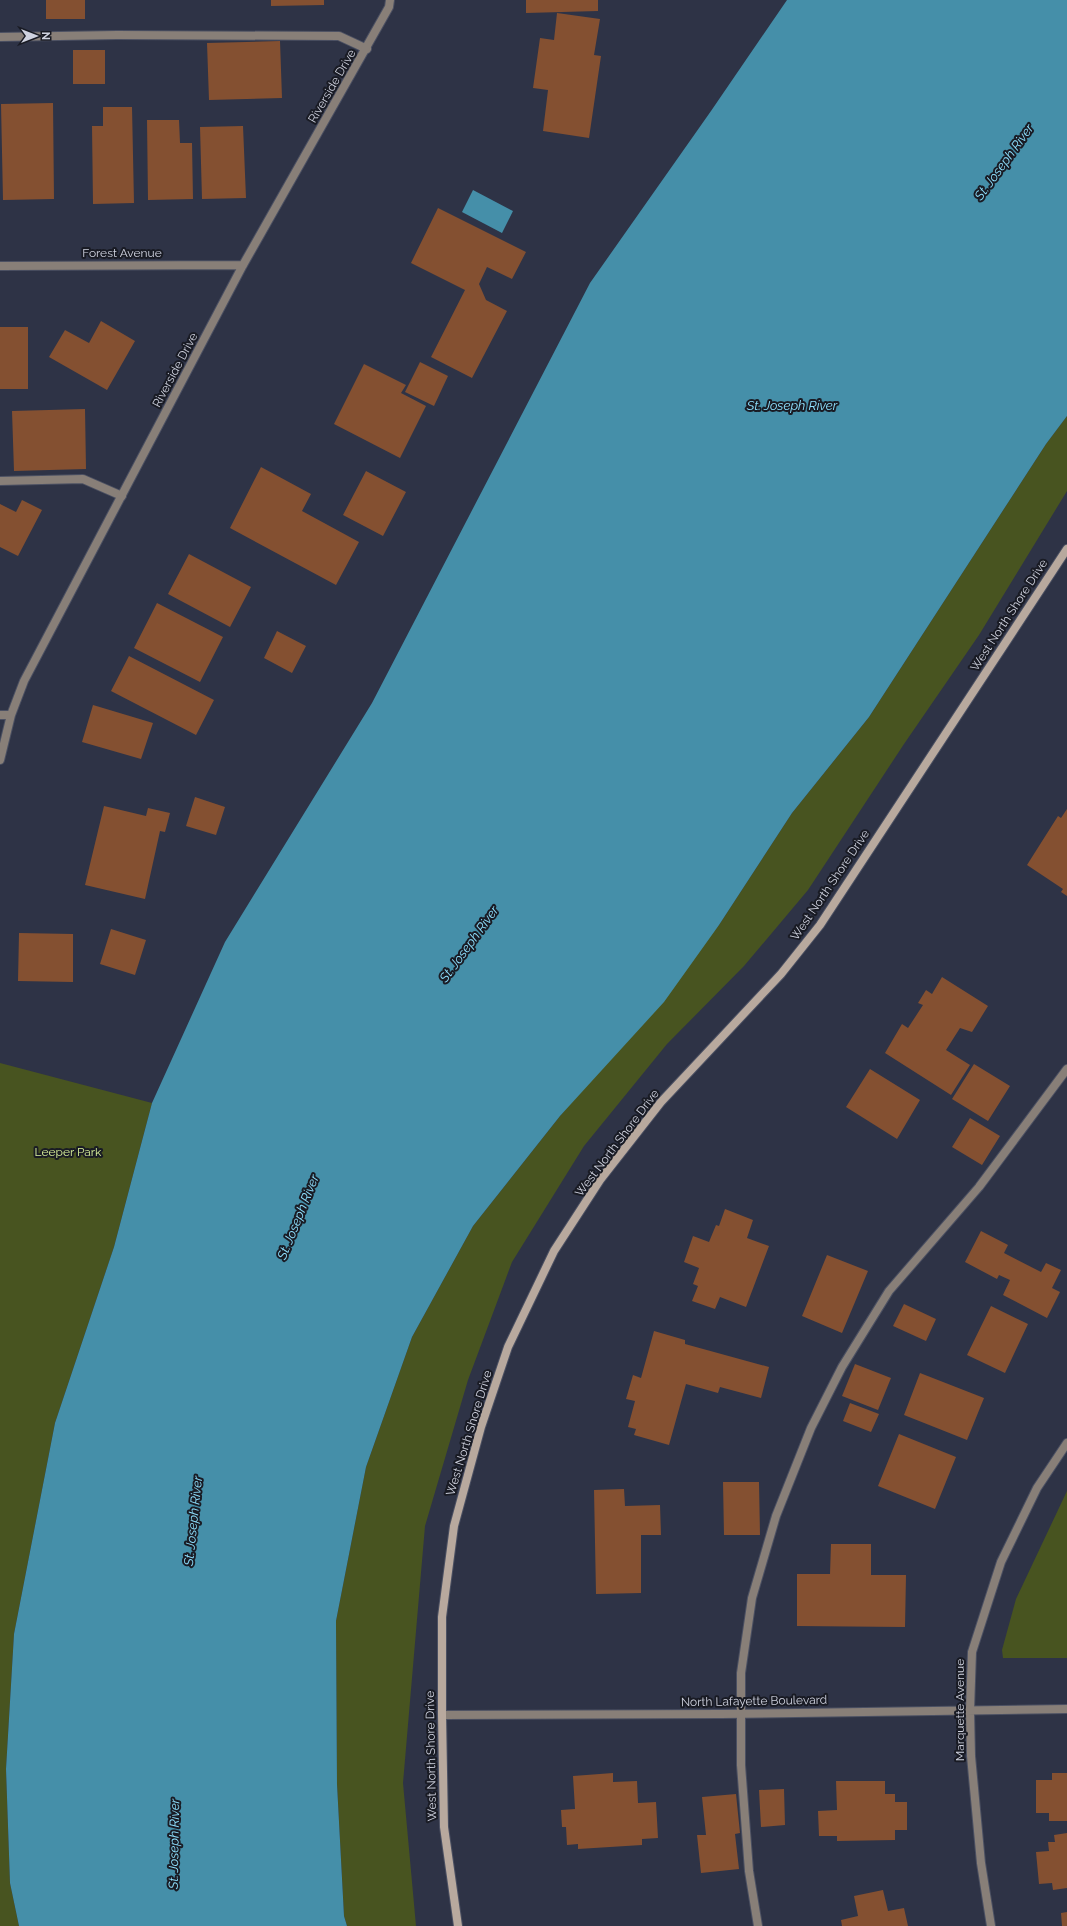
<svg xmlns="http://www.w3.org/2000/svg" width="1067" height="1926" font-family="Raleway,sans-serif">
<rect width="100%" height="100%" fill="#2e3346"/>
<path fill="#485420" d="M1067,416V491L979,635L904,744L808,890L744,966L667,1044L584,1146L512,1262L468,1380L425,1526L403,1783L416,1926H347L344,1916L337,1784L336,1621L366,1467L412,1337L473,1226L560,1116L719,925L792,813L869,717L1046,444Z
M0,1063L152,1103L114,1247L55,1423L14,1634L6,1769L10,1883L19,1926H0Z
M1067,1491V1658H1003L1002,1650L1016,1599Z"/>
<path fill="#458fa9" d="M787,0H1067V416L1046,444L869,717L792,813L719,925L664,1002L560,1116L473,1226L412,1337L366,1467L336,1621L337,1784L344,1916L347,1926H19L10,1883L6,1769L14,1634L55,1423L114,1247L152,1103L225,942L372,703L590,283L711,111Z
M473,190L513,211L502,233L462,212Z"/>
<path fill="#845031" d="M46,0H85V19H46Z
M271,0H324V5L271,6Z
M526,0H598V11L526,13Z
M557,13L600,19L594,55L601,56L589,138L543,131L548,90L533,88L540,38L554,40Z
M280,41L282,98L209,100L207,43Z
M73,50H105V84H73Z
M53,103L54,199L3,200L1,104Z
M103,107H132L134,203L93,204L92,126H103Z
M147,120H179L180,143H192L193,199L148,200Z
M243,126L246,198L202,199L200,127Z
M438,208L526,252L512,279L487,267L479,284L486,300L507,311L472,378L431,357L465,290L411,263Z
M101,321L135,341L107,390L49,357L65,330L89,343Z
M0,327H28V389H0Z
M420,362L448,376L434,406L405,392Z
M364,364L406,385L401,393L426,406L400,458L334,424Z
M85,409L86,469L14,471L12,411Z
M261,467L311,494L302,511L359,542L336,585L230,528Z
M366,471L406,492L383,536L343,515Z
M22,500L42,510L18,556L0,547V504L16,512Z
M189,554L251,587L230,627L168,594Z
M157,603L223,637L200,682L134,648Z
M277,631L306,646L292,673L264,658Z
M129,656L214,700L196,735L111,691Z
M93,705L153,723L141,759L82,742Z
M195,797L225,807L216,835L186,826Z
M104,806L146,816L148,808L170,813L165,832L160,831L145,899L85,885Z
M1067,809V896L1061,892L1063,889L1027,865L1058,816L1061,818Z
M111,929L146,940L135,975L100,964Z
M19,933L73,934V982L18,981Z
M942,977L988,1006L972,1032L960,1028L946,1050L970,1065L951,1095L885,1053L902,1024L908,1028L923,1005L918,1003L926,990L932,994Z
M974,1064L1010,1086L988,1121L952,1099Z
M870,1069L920,1100L897,1139L846,1107Z
M970,1118L1000,1136L982,1165L952,1147Z
M725,1209L753,1220L747,1238L769,1246L746,1307L720,1297L715,1309L692,1301L698,1286L693,1284L699,1268L684,1262L693,1236L709,1242L716,1225L719,1226Z
M981,1231L1008,1245L1004,1253L1041,1272L1046,1263L1061,1270L1052,1288L1060,1292L1047,1318L1003,1295L1010,1280L999,1275L997,1279L965,1262Z
M827,1255L868,1271L842,1333L802,1316Z
M904,1304L936,1319L926,1341L893,1326Z
M991,1306L1028,1324L1005,1373L967,1355Z
M654,1331L685,1340V1344L769,1367L761,1398L720,1387L718,1393L686,1384L669,1445L634,1435L636,1429L628,1427L635,1401L626,1399L633,1375L641,1378Z
M855,1364L891,1378L878,1410L842,1396Z
M920,1373L984,1398L967,1440L904,1415Z
M850,1403L879,1414L871,1432L843,1421Z
M899,1434L956,1457L935,1509L878,1486Z
M723,1482H759L760,1535H724Z
M624,1489L625,1506L660,1505L661,1535H641V1593L596,1594L594,1490Z
M831,1544H871V1575H906L905,1627L797,1626V1574H830Z
M613,1773V1782L637,1781L638,1803L656,1802L658,1838L642,1839V1845L578,1849V1844L567,1845L566,1827H562L561,1810L575,1809L573,1776Z
M1052,1773H1067V1821H1049V1813H1036V1780H1052Z
M836,1781H885V1794H895V1802H907V1830H895V1840L837,1841V1836H819L818,1811L837,1810Z
M784,1789L785,1825L761,1827L759,1790Z
M736,1794L740,1833L735,1834L739,1869L701,1873L697,1835H706L702,1797Z
M1067,1833V1888L1053,1890L1052,1883L1039,1884L1036,1852L1049,1851L1048,1842H1055L1054,1835Z
M883,1890L888,1911L904,1908L908,1926H842L841,1920L858,1916L854,1896Z
M1067,1912V1926H1062L1061,1913Z"/>
<g fill="none" stroke-linecap="round" stroke-linejoin="round">
<g stroke="#4b5062" stroke-width="10">
<path id="lane" d="M0,37L117,35L339,36L367,49
M0,481L83,479L122,496
M758,1926L749,1871L741,1765V1673L752,1598L776,1516L811,1428L842,1367L889,1291L979,1187L1067,1069"/>
</g>
<g stroke="#4b5062" stroke-width="10">
<path id="street" d="M0,266L243,265
M0,715H11
M0,760L11,715L24,681L243,265L389,7L390,0
M442,1715L721,1714L1067,1709
M991,1926L981,1863L971,1756L970,1710L972,1652L1001,1562L1037,1488L1067,1443"/>
</g>
<g stroke="#4b5062" stroke-width="10">
<path id="secondary" d="M458,1926L444,1827L442,1715V1617L454,1526L481,1427L508,1347L554,1251L600,1180L661,1102L781,974L820,925L1067,549"/>
</g>
<use href="#lane" stroke="#887f78" stroke-width="8"/>
<use href="#street" stroke="#887f78" stroke-width="8"/>
<use href="#secondary" stroke="#b8a99e" stroke-width="8"/>
</g>
<g text-anchor="middle" dominant-baseline="central" stroke-width="4" stroke-linejoin="round" paint-order="stroke">
<g font-size="12" fill="#cfd2df" stroke="#191b24">
<text transform="translate(332 86) rotate(-60)">Riverside Drive</text>
<text x="122" y="253">Forest Avenue</text>
<text transform="translate(175 370) rotate(-62)">Riverside Drive</text>
<text transform="translate(1009 615) rotate(-57)">West North Shore Drive</text>
<text transform="translate(830 885) rotate(-56)">West North Shore Drive</text>
<text transform="translate(617 1143) rotate(-53)">West North Shore Drive</text>
<text transform="translate(469 1433) rotate(-73)">West North Shore Drive</text>
<text transform="translate(754 1701) rotate(-1)">North Lafayette Boulevard</text>
<text transform="translate(960 1710) rotate(-90)">Marquette Avenue</text>
<text transform="translate(431 1756) rotate(-91)">West North Shore Drive</text>
</g>
<g font-size="12" fill="#d8f099" stroke="#191b24">
<text x="68" y="1152">Leeper Park</text>
</g>
<g font-size="13" font-style="italic" fill="#8ee0fe" stroke="#191b24">
<text transform="translate(1004 162) rotate(-54)">St. Joseph River</text>
<text x="792" y="405">St. Joseph River</text>
<text transform="translate(469 944) rotate(-54)">St. Joseph River</text>
<text transform="translate(298 1217) rotate(-68)">St. Joseph River</text>
<text transform="translate(193 1521) rotate(-84)">St. Joseph River</text>
<text transform="translate(174 1844) rotate(-89)">St. Joseph River</text>
</g>
</g>
<g transform="translate(36 36) rotate(90)" stroke="#191b24" stroke-width="3" paint-order="stroke">
<path d="M0-3L7 15L0 10L-7 15Z" fill="#cfd2df"/>
<text y="-6" font-size="11" font-weight="bold" text-anchor="middle" fill="#cfd2df">N</text>
</g>
</svg>
